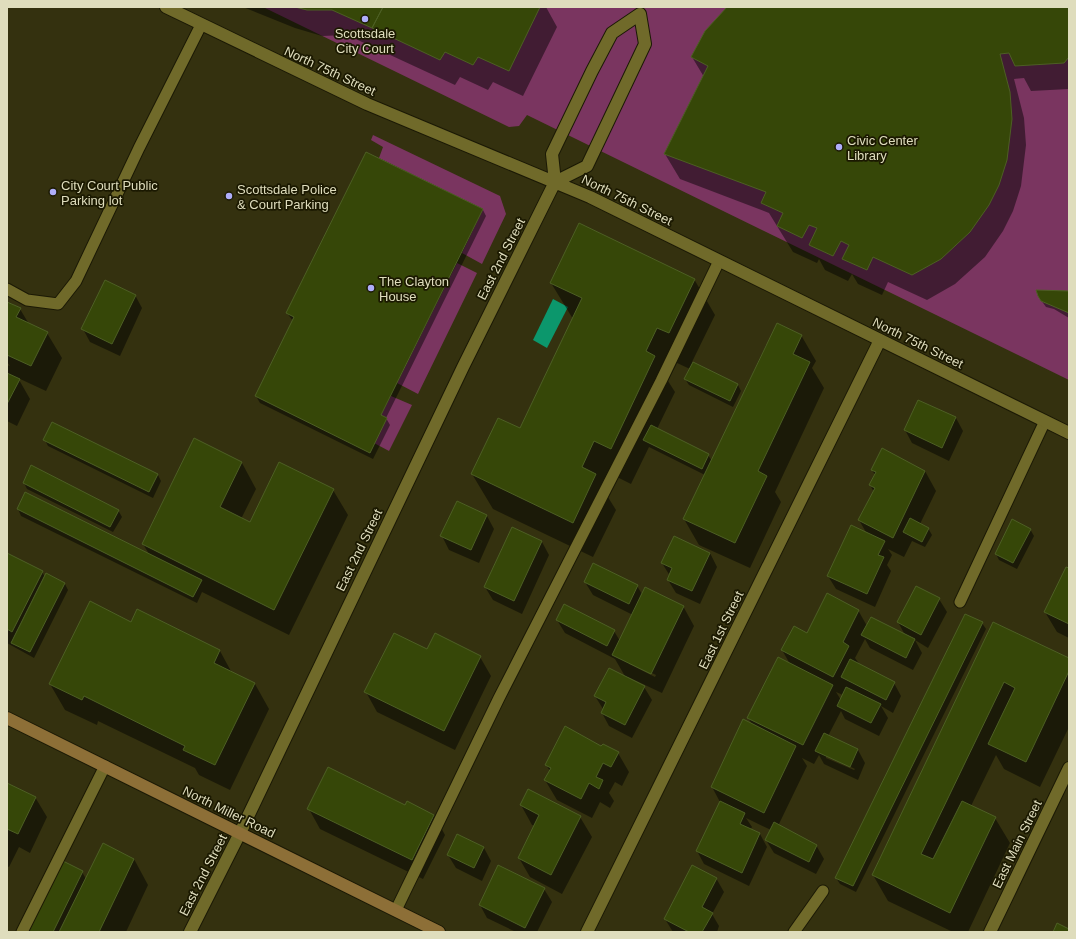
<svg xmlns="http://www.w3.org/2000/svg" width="1076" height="939" font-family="Arial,sans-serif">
<rect width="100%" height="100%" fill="#34310f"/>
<path fill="#7a3560" d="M263,7H1069V380L527,115L519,126L509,127Z
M373,135L500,196L506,214L482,264L462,253L483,209L379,158L383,147L371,140Z
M457,263L477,273L418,394L397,383Z
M391,396L412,405L389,451L374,443L387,418L381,415Z"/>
<path fill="#0c976c" d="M553,299L568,307L547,348L533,340Z"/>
<path fill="#0007" fill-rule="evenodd" d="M243,7H546L557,27L523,96L493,82L488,90L460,77L455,85L347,35L322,36L295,28Z
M729,7H1069V89L1031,91L1024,78L1014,79L1024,118L1026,145L1021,186L1013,211L1003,231L985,257L955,284L927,300L888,282L882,295L858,284L852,274L848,281L825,270L819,259L817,263L793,252L769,213L680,179L665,154L704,77L692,57Z
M367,153L483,210L486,216L386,418L390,425L373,459L260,403L256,396L293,321L287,313Z
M694,279L715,315L692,362L738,385L741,391L733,407L689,385L685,379L690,369L677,363L668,381L675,392L657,429L708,455L712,461L766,345L801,335L816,361L812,368L824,388L775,492L781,502L750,568L699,545L684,519L705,475L649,447L631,484L615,476L606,494L616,510L593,557L493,509L472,474L520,429L573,319L551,283Z
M1069,292V318L1054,309L1046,307L1038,296Z
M135,295L142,308L120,356L90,342L83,329Z
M7,303L20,309L29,324L47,333L62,358L46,391L18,378L30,399L17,426L7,421V365L10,366L7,362Z
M919,401L956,418L963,431L949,461L912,443L905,430Z
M53,423L158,475L161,481L153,498L48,446L45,440Z
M194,440L242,463L256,489L241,519L250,523L333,490L348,515L289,635L202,592L197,603L21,516L18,509L149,554L143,544Z
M872,470L925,471L936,491L920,524L928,528L932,535L925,547L912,541L904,557L888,549L892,555L887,565L891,571L875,607L836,589L828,576L867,534L859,520L874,492L870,485L875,475Z
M24,483L118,510L122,517L113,532L27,489Z
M457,502L487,516L494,529L479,563L449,550L442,536Z
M512,528L542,542L549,555L522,614L493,600L485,587Z
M1030,529L1034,536L1017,569L999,560L996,554Z
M710,553L717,567L700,604L676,593L668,580L670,576L662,563Z
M7,554L42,572L45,577L46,575L65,584L68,590L34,658L7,643Z
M1069,569V638L1057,632L1045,612Z
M585,582L637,586L642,594L683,606L694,626L662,693L628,677L627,678L644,687L652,700L632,738L609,726L602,713L603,709L595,696L626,678L615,659L565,633L557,620L614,631L620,641L633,615L593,595ZM629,662L656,675L655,677L629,664Z
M939,599L947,612L928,648L915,640L922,653L913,670L870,648L865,639L855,658L860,665L894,683L901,696L893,713L881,706L888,718L879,736L845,719L841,711L828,736L858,750L865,763L858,780L824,764L819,755L814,764L802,758L807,766L778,826L816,845L824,859L816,874L774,853L766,840L771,830L746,818L752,827L750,830L760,834L767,847L749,886L704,864L697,851L720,802L712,787L752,724L748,718L790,664L782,650L807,634L858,610L867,626L905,635L898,622ZM836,692L843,695L841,700ZM826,755L855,769L854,770L826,758Z
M131,623L220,651L232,673L255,684L269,709L230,790L199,775L195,768L98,721L97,725L65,710L50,684Z
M982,623L986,629L856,892L840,884L836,878Z
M994,623L1069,659V727L1040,787L1004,769L996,755L971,806L995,818L1010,843L968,932H953L888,901L873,875Z
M428,650L480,657L491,676L455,750L377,712L366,692Z
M602,748L618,753L629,772L622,786L615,782L609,793L614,801L610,808L600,802L592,818L557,800L545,780L550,771L546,765Z
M7,784L35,797L47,817L30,853L19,847L9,867L7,866Z
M528,791L580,817L592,837L562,894L530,877L519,858L535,826L532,825L521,805Z
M405,806L434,815L445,835L423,879L320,829L309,809Z
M484,848L491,861L482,881L456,868L448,855Z
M134,859L148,885L126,932H30V931L82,872L86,879Z
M716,878L724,892L712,914L719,926L717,932H673L665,919Z
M544,889L552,902L537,932H516L487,918L480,905Z"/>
<path fill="#364708" stroke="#4d5f24" d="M295,7H383L372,28L332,10H307Z
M383,7H540L509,71L478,57L473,65L445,52L440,60L372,28Z
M727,7H1069V57L1064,63L1015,66L1009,53L1000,54L1010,92L1012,119L1007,160L999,185L989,205L970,232L941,259L912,275L873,257L867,270L842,259L849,245L841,241L833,256L809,245L817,228L809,225L802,238L777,226L783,213L761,203L766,192L664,154L708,66L691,57L705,31Z
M366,152L483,209L381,415L387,418L370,453L255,396L294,317L286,313Z
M579,223L695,279L669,333L657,328L646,351L655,356L611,449L594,441L582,467L596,474L573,523L471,474L498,418L520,428L582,298L550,283Z
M105,280L136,295L112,344L81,329Z
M1036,290L1069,291V313L1041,301L1038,296Z
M7,302L21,308L16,317L48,332L31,366L7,355Z
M777,323L802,335L793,354L810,362L758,471L767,476L735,543L683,519Z
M693,362L738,384L730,401L684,379Z
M7,373L20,379L7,404Z
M918,400L956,417L942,448L904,430Z
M52,422L158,474L149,492L43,440Z
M651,425L709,454L702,469L643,440Z
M194,438L242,462L220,507L250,522L279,462L334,489L274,610L142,544Z
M882,448L925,471L893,538L858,520L875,488L869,485L876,472L871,470Z
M31,465L119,510L110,527L23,483Z
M25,492L202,580L193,597L17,509Z
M457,501L487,515L471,550L440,536Z
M910,518L929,528L922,542L903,532Z
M1012,519L1031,529L1013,563L995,554Z
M851,525L885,541L878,555L884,557L867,594L827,576Z
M512,527L542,541L514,601L484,587Z
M674,536L710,553L692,591L667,580L672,568L661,563Z
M7,553L43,571L12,632L7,629Z
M593,563L638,585L629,604L584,582Z
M1066,567L1069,568V624L1044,612Z
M46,573L65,583L30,652L11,643Z
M916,586L940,598L921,635L897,622Z
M645,587L684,606L651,674L612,655Z
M827,593L859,610L843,642L849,646L833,677L781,650L794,626L807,633Z
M90,601L131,622L137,609L220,650L214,663L255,683L215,765L183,750L185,746L84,696L82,700L49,684Z
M564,604L615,630L607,646L556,620Z
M965,614L983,622L853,886L835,878Z
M871,617L915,639L906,658L861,635Z
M993,622L1069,658V671L1026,762L988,744L1015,688L1004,682L921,854L933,859L962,801L996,817L950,913L872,875Z
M394,633L427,649L435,633L481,656L444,731L364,692Z
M778,657L833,685L803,745L747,718Z
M850,659L895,682L886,700L841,677Z
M609,668L645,686L625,725L601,713L606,702L594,696Z
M846,687L881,704L871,723L837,706Z
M743,719L796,746L764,813L711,787Z
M565,726L601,746L603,744L619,752L611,767L603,763L596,777L603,780L599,789L589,783L581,799L544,780L551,768L545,765Z
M824,733L858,749L850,767L815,751Z
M328,767L405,805L407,801L434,815L412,860L307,809Z
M7,783L36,797L18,834L7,829Z
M528,789L581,816L551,875L518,858L539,815L520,805Z
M720,801L745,813L740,824L760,833L742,873L696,851Z
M774,822L817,845L809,862L765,840Z
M457,834L484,847L474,868L447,855Z
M103,843L134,859L99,932H59Z
M63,861L83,871L53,932H31L29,931Z
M498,865L545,888L525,928L479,905Z
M692,865L717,878L702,907L713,913L702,932H689L664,919Z
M1057,923L1069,929V932H1053Z"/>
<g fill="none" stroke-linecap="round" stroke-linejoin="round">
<g stroke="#1b1905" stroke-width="13">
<path id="lane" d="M7,289L27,300L58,304L76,281L139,148L201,25
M960,602L1045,421
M396,910L499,698L661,381L719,261
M22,932L105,766
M794,932L823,891"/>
</g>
<g stroke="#1b1905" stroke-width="14">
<path id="street" d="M166,7L367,104L590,197L1069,433
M190,932L240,833L463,367L555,182L552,154L592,71L612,33L640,14L645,44L587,166L555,182
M587,932L880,340
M990,932L1069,768"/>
</g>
<g stroke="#1b1905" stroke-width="14">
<path id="secondary" d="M7,718L439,932"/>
</g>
<use href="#lane" stroke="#706a2a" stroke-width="11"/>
<use href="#street" stroke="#706a2a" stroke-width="12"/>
<use href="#secondary" stroke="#8d6f37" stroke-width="12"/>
</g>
<g fill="#afaefa" stroke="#1b1901" stroke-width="1.5">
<circle cx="365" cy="19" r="4"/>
<circle cx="839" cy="147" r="4"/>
<circle cx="53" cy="192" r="4"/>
<circle cx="229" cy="196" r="4"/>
<circle cx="371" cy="288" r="4"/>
</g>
<g text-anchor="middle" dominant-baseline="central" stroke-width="3.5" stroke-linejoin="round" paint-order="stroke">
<g font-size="13" fill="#dfddbd" stroke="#1b1901" text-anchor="start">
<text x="365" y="33" text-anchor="middle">Scottsdale<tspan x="365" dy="15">City Court</tspan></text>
<text x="847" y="140">Civic Center<tspan x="847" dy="15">Library</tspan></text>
<text x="61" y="185">City Court Public<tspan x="61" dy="15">Parking lot</tspan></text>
<text x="237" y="189">Scottsdale Police<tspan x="237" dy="15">&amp; Court Parking</tspan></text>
<text x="379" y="281">The Clayton<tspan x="379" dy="15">House</tspan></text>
</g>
<g font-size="13" fill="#dfddbd" stroke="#1b1901">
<text transform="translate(330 71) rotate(25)">North 75th Street</text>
<text transform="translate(627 200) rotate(26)">North 75th Street</text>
<text transform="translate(501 259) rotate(-63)">East 2nd Street</text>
<text transform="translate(918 343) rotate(26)">North 75th Street</text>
<text transform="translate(359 550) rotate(-64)">East 2nd Street</text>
<text transform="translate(721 630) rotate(-64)">East 1st Street</text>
<text transform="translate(229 812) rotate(26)">North Miller Road</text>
<text transform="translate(1017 844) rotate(-64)">East Main Street</text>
<text transform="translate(203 875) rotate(-63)">East 2nd Street</text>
</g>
</g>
<rect width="1076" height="939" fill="none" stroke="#dfddbd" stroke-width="16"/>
</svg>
